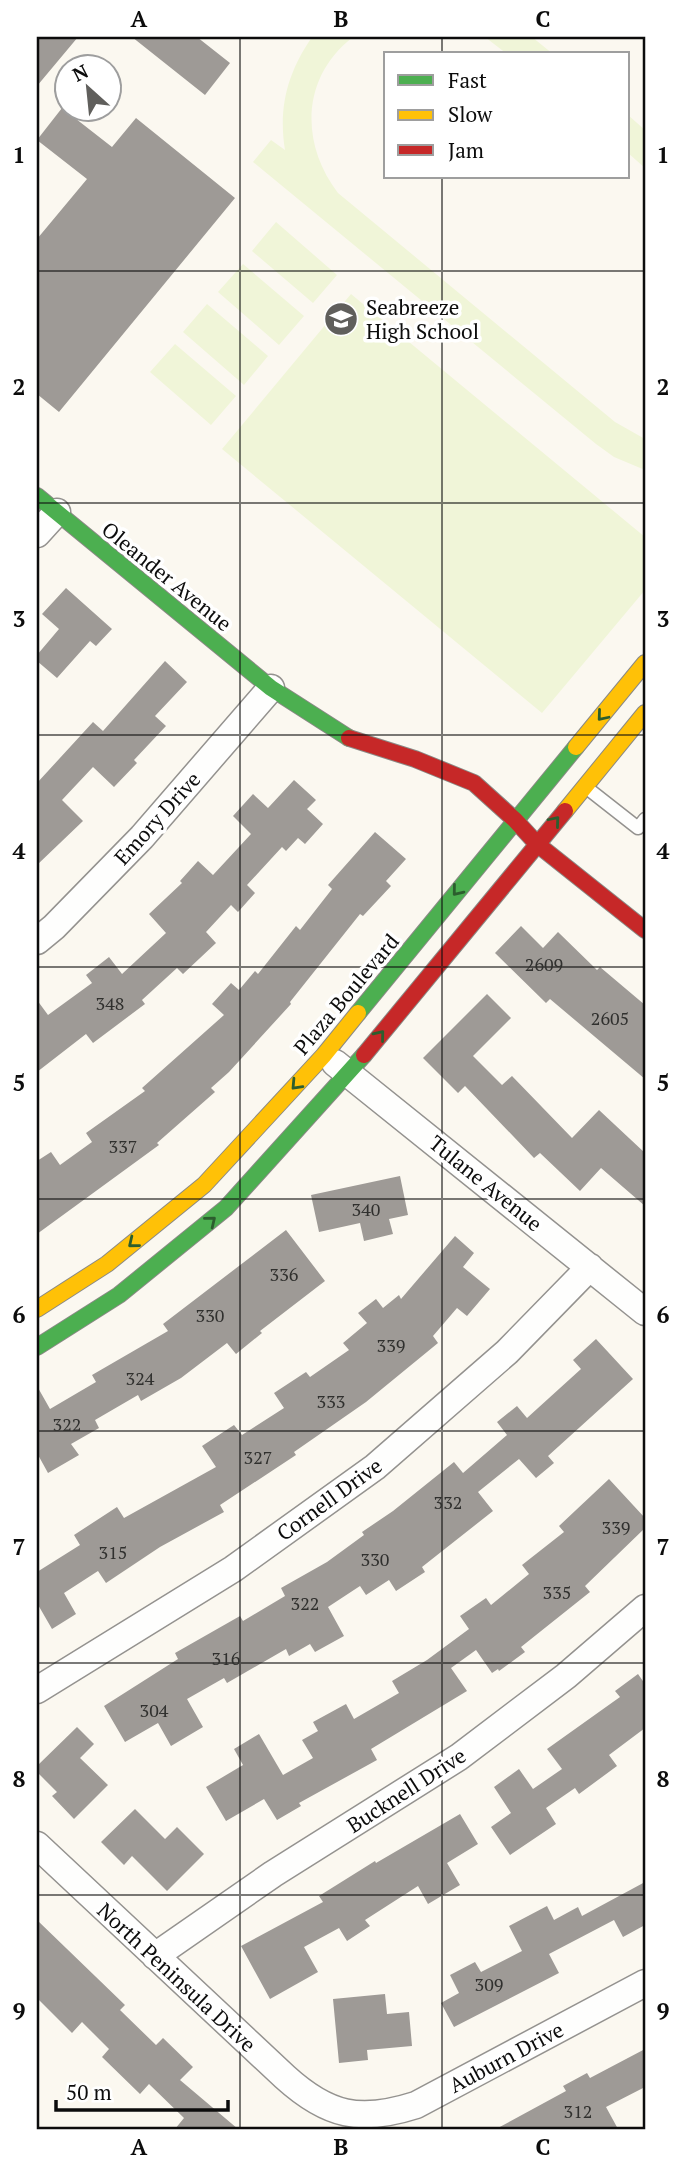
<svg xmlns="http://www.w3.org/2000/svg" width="682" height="2166" font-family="'PT Serif',serif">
<rect width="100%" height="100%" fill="#fbf8f0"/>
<path fill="#f0f5d8" d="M312,37H353C301,77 300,143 338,193L615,422L645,439V470L614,457L596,444L253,162L271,140L285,150C278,107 288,72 312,37Z
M485,37H532L553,54H507Z
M628,115L645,130V168L628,153Z
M276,222L337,275L313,303L252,251Z
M243,264L304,316L279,345L218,292Z
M351,294L645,537V590L542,713L222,449Z
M207,304L268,356L244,385L183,332Z
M175,344L236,396L211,425L150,372Z"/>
<path fill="#9e9a96" d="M37,37H78L37,86Z
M132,37H197L230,63L205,95Z
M62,108L112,147L136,118L235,198L59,412L37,394V239L87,179L37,140Z
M66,588L112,629L96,646L90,641L57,678L37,661V655L59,629L42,614Z
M165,661L187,682L155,716L166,726L134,760L137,763L114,787L93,767L62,800L83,821L37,865V783L93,722L103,731Z
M294,780L316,800L307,809L323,824L305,844L298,838L286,851L282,847L247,885L255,893L238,912L231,905L206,932L216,943L183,974L177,968L142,1000L145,1004L93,1043L86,1034L37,1072V1000L48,1015L92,983L86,975L109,957L122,974L166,933L149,914L182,883L180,881L198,861L213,875L251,834L233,816L253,794L268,808Z
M375,832L406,859L386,881L391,886L363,916L360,914L290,1002L291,1004L229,1072L211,1088L215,1092L157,1143L159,1145L37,1234V1161L51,1152L60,1165L92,1142L86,1133L145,1091L142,1088L224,1015L212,1004L231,983L239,990L255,971L258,974L296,926L300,930L332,889L328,885Z
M521,926L543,948L558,932L597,970L600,967L645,1005V1079L550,999L546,1003L495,953Z
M487,994L511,1018L473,1056L502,1085L512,1076L572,1138L599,1110L645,1153V1206L601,1168L580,1191L540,1153L534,1158L465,1086L458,1093L423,1058Z
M400,1176L408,1215L389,1219L393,1234L364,1241L360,1223L319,1232L311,1195Z
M286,1230L325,1281L260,1331L262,1333L236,1354L227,1343L181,1378L141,1401L138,1395L95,1420L99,1428L71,1444L79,1455L48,1473L37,1453V1386L50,1409L96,1382L92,1375L168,1331L163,1324Z
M455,1236L474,1253L463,1267L490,1289L467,1316L457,1308L433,1336L438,1343L366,1402L294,1452L296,1455L220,1505L224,1512L160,1547L106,1583L98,1571L64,1593L76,1614L52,1629L37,1603V1572L80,1545L74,1535L117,1507L124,1518L216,1467L202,1446L234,1425L242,1435L284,1408L274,1393L306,1372L310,1377L349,1350L343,1343L367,1323L358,1313L376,1299L383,1308L399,1295L401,1299Z
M596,1339L633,1379L548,1456L554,1463L536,1478L519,1459L478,1492L493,1511L422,1567L425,1572L396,1591L389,1580L366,1595L360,1586L328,1607L344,1636L315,1652L310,1644L289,1656L286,1649L227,1683L224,1678L187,1699L203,1727L171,1746L158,1723L125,1742L104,1706L178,1659L175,1653L240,1616L243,1621L285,1596L281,1588L327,1562L364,1535L362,1532L393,1511L454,1462L463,1473L507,1435L497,1422L517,1406L527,1418L581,1369L573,1360Z
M609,1479L645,1518V1528L585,1586L590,1592L521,1647L525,1652L499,1671L498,1669L492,1673L476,1650L451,1668L467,1691L371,1749L377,1760L299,1803L301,1806L277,1820L264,1799L226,1821L206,1787L243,1765L234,1749L259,1734L283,1775L313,1758L302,1740L318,1731L313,1722L346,1704L354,1719L399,1693L392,1681L427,1660L469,1629L460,1616L486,1598L491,1605L529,1574L522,1565L564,1532L559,1526Z
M638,1674L645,1684V1728L609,1755L617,1766L579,1794L575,1788L546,1808L556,1824L510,1855L491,1827L511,1813L494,1787L519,1769L533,1789L562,1769L547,1749L620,1697L615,1691Z
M77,1727L94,1744L80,1758L108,1785L74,1819L52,1796L57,1792L37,1772V1766Z
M135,1809L165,1839L177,1827L204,1854L167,1891L132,1856L124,1865L101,1842Z
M460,1814L478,1844L447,1863L460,1885L428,1904L418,1886L365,1920L370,1926L347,1941L339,1928L304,1947L318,1972L270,1999L241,1946L323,1902L319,1896L375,1861L376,1863Z
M645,1882V1925L623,1937L614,1920L549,1954L559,1973L454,2027L441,2003L459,1993L450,1975L475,1962L481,1972L522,1951L509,1926L547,1906L554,1920L578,1907L582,1916Z
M37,1920L125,2005L120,2010L156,2045L163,2038L193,2067L180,2080L238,2129H175L184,2118L149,2084L140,2094L102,2057L109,2049L82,2022L72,2033L37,1998Z
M385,1994L387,2014L409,2012L412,2046L367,2050L368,2060L339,2063L333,1999Z
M645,2049V2087L606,2107L618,2129H496L566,2091L563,2086L587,2073L590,2078Z"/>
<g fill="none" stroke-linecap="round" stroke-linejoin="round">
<g stroke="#94928f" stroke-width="15">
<path id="lane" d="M587,788L638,828L645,819"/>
</g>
<g stroke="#94928f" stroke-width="29">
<path id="street" d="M37,534L57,512
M37,941L54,927L142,837L271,688
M335,1063L645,1312
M37,1690L233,1569L375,1467L507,1352L590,1267
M37,1845L285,2077C328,2116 360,2123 416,2105L645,1983
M155,1956L273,1874L459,1757L566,1676L645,1608"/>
</g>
<g stroke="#8a8985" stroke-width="18">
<path id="fast" d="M37,496L271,688L349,738
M358,1013L576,747
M37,1347L119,1295L226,1208L364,1055"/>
</g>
<g stroke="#8a8985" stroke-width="18">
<path id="slow" d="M576,747L645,663
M565,811L645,713
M37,1309L107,1264L204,1185L324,1055L358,1013"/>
</g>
<g stroke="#8a8985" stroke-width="18">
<path id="jam" d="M349,738L415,759L474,783L515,820L537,844L645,930
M364,1055L565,811"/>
</g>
<use href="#lane" stroke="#fefefd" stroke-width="12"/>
<use href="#street" stroke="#fefefd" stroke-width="26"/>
<use href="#fast" stroke="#4caf50" stroke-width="16"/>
<use href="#slow" stroke="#ffc107" stroke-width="16"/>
<use href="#jam" stroke="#c62828" stroke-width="16"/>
</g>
<defs><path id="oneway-chevron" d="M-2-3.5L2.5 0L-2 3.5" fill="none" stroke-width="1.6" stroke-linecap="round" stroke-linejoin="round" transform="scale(1.75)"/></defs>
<g stroke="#2c5e2e">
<use href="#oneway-chevron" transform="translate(602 716) rotate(130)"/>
<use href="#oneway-chevron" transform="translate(555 821) rotate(-50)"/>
<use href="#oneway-chevron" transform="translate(457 891) rotate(129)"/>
<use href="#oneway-chevron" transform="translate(380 1035) rotate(-51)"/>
<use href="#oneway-chevron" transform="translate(296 1085) rotate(133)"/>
<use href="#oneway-chevron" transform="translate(211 1221) rotate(-39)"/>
<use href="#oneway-chevron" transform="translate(133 1243) rotate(141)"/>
</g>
<path fill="none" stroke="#0c0c0c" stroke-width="2" stroke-opacity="0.55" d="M240,37V2129M442,37V54M442,177V2129M37,271H645M37,503H645M37,735H645M37,967H645M37,1199H645M37,1431H645M37,1663H645M37,1895H645"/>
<defs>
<g id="school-disc" transform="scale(1.75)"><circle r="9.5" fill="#605f5c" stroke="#fff"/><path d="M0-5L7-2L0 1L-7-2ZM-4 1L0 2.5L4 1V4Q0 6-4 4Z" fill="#fff"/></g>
</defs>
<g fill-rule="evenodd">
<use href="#school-disc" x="341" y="319"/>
</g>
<g text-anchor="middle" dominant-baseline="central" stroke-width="7" stroke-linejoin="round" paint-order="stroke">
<g font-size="18" fill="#30302e">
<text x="544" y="964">2609</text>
<text x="110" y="1003">348</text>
<text x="610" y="1018">2605</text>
<text x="123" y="1146">337</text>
<text x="366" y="1209">340</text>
<text x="284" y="1274">336</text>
<text x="210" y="1315">330</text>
<text x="391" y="1345">339</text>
<text x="140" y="1378">324</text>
<text x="331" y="1401">333</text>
<text x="67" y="1424">322</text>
<text x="258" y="1457">327</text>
<text x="448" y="1502">332</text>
<text x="616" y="1527">339</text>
<text x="113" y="1552">315</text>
<text x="375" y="1559">330</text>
<text x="557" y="1592">335</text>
<text x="305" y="1603">322</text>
<text x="226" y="1658">316</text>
<text x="154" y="1710">304</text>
<text x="489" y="1984">309</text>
<text x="578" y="2111">312</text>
</g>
<g font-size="21" fill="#0c0c0c" stroke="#fff" text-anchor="start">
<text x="366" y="307">Seabreeze<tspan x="366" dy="24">High School</tspan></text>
</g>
<g font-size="21" fill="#0c0c0c" stroke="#fff">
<text transform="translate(167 576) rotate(39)">Oleander Avenue</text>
<text transform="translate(157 818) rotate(-48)">Emory Drive</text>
<text transform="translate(346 994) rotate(-50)">Plaza Boulevard</text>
<text transform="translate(486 1183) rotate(39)">Tulane Avenue</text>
<text transform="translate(329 1499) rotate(-36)">Cornell Drive</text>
<text transform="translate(406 1790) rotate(-33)">Bucknell Drive</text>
<text transform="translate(177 1977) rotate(43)">North Peninsula Drive</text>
<text transform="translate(506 2057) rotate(-28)">Auburn Drive</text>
</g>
</g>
<rect width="682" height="2166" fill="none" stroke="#ffffff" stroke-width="77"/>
<rect x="384" y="52" width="245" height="126" fill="#ffffff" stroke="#9e9e9e" stroke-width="2"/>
<rect x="398" y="75" width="35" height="10" fill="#4caf50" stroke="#9e9e9e" stroke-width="2"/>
<text x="448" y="88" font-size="21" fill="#0c0c0c">Fast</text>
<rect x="398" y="110" width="35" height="10" fill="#ffc107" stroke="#9e9e9e" stroke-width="2"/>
<text x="448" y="122" font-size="21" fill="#0c0c0c">Slow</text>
<rect x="398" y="145" width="35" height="10" fill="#c62828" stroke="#9e9e9e" stroke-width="2"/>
<text x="448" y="158" font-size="21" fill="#0c0c0c">Jam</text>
<g transform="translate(88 88) rotate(333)"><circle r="33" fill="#ffffff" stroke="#9e9e9e" stroke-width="2"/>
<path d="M0-5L12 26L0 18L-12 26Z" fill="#605f5c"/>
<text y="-10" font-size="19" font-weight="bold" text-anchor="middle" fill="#0c0c0c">N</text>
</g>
<path d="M56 2100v10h172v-10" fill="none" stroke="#0c0c0c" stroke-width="3.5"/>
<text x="66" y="2100" font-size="21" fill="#0c0c0c" stroke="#ffffff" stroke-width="5" paint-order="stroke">50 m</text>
<rect x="38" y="38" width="606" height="2090" fill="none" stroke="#0c0c0c" stroke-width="2.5"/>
<g font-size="23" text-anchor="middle" font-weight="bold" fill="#0c0c0c">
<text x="139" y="27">A</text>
<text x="341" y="27">B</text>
<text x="543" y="27">C</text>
<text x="19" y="163">1</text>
<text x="663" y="163">1</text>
<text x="19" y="395">2</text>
<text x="663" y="395">2</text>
<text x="19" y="627">3</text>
<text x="663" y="627">3</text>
<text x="19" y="859">4</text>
<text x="663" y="859">4</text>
<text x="19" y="1091">5</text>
<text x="663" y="1091">5</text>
<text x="19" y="1323">6</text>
<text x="663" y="1323">6</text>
<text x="19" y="1555">7</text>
<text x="663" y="1555">7</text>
<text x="19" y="1787">8</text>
<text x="663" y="1787">8</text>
<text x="19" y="2019">9</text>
<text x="663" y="2019">9</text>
<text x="139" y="2155">A</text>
<text x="341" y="2155">B</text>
<text x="543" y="2155">C</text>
</g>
</svg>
